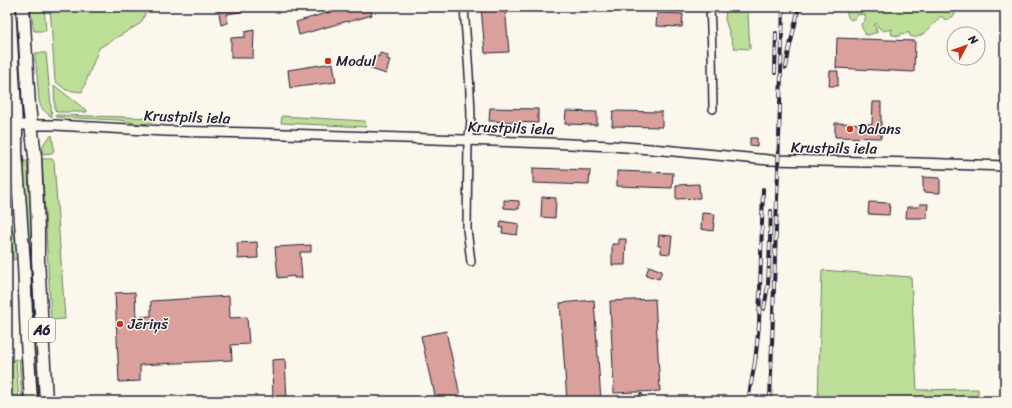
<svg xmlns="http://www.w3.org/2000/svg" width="1012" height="408" font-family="Sriracha,sans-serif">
<rect width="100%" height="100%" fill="#fbf7ec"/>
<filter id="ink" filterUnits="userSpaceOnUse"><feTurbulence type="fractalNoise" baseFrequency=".025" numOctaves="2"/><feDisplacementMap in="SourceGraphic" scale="8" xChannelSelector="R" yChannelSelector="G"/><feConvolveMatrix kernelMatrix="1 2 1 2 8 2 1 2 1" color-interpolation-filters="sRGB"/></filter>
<g filter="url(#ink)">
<path fill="#bdde97" stroke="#708069" d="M30,7H44L46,31H34Z
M50,7H148L141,23L99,48L82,92L66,90L55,81Z
M726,7H748V15L750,49L734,48L725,19Z
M847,7H954L955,15L947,20L944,19L941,16C935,22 927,33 919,36C916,38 913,37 910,36L909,32L906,34L902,33L900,36L892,35L891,32L892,29L883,31L879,28L876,23L874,25L877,29L875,30L878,32L868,35H865V32C862,30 862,28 861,24C865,21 866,19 865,15L863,14L859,15L858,14L855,18L851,20C846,17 847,12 847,7Z
M35,53H46L52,117C45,112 41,109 39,101L36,63L35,62Z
M55,86L87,111V112H57L55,110L54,87Z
M56,115H58L157,118L154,121L150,123L140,124L119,120L56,117Z
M282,116L365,121L366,127L281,123Z
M52,135L54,150L52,153L43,154C41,144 45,141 52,135Z
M42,159H52L54,161L65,319L51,320Z
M22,161H27L31,213L33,286L41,401H37Z
M11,228H12C15,237 19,249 16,259L13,260Z
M822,270L911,277L917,390L978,389V401H818Z
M16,359L19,401H7V365L13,360Z
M19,359L23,362L25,401H22Z"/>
<path fill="#daa09c" stroke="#22223b" d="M218,7H246V11L227,14L228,23L221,25Z
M346,7H370L372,15L348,22V21L299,35L296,22Z
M481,7H505L509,52L485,53Z
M657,13L683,14L682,27L656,26Z
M254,30L253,58H231V38L245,37V32Z
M837,38L915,41L914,72L836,68Z
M380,53L388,55L387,59L390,60L386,74L371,69L375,56L379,57Z
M333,63L336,82L290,88L288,70Z
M830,71H838V86H829Z
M873,102H881V138L835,137V123L872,124Z
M490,108L538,109V123L489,121Z
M566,111L597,112V125L565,124Z
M613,111L662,112V127L612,126Z
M750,138H757V146L750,145Z
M533,168L590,170L589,185L533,183Z
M617,171L673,173L672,188L617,186Z
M923,177L940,178V193L923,192Z
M699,184L700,198L676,199V185Z
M542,197L556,198L555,218L541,217Z
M504,200L519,201V209L504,208Z
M869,202L890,203L889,215L868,214Z
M920,204H928L927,218H906L907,207H919Z
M702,213L715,214L713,231L701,229Z
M501,221L519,224L517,235L502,233L503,228H500Z
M659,235L672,236L670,254L661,253V246H658Z
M619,239H626L625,265H612V244H619Z
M257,242L258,258L238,259L237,243Z
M311,245V252H300L302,278H294V276L278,278L275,247Z
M649,266L662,271L659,279L646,275Z
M135,292L136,317L151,316V301L229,296L230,318L247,317L249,344L231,345L232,360L140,365V381L119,382L115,293Z
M655,299L660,391L614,393L610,301Z
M594,300L601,401H567L560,303Z
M446,331L457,381L461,401H436L433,386H432L421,336Z
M285,359L287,401H273L272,360Z"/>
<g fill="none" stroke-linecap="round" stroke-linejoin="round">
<g stroke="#22223b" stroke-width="10">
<path id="minor" d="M464,7C466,36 469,65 470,94C471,109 472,125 468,140L467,229L471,262
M710,7L712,51L713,109"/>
</g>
<g stroke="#22223b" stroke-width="12">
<path id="tertiary" d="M16,125H55L165,131L255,133L549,143L612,146L663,150L769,160L917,163L1005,166"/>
</g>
<g stroke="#22223b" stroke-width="15">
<path id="trunk" d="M9,7L16,125V152L24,264L27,341L31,401
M23,7L29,106L35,157L38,231V259L46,401"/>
</g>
<use href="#minor" stroke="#fbf7ec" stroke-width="7"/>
<use href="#tertiary" stroke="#fbf7ec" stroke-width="9"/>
<use href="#trunk" stroke="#fbf7ec" stroke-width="12"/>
<g stroke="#22223b" stroke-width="4">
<path id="rail" d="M786,68L789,50L799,7
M775,73L776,33
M769,267L771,211
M764,309L768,285L769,263
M755,362L759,325L763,189
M641,401V395
M748,401L756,356
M770,401L778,171L783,7"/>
</g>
<use href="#rail" stroke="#fbf7ec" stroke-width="2.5" stroke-dasharray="8" stroke-linecap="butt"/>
</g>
</g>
<g fill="#c8321e" stroke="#fbf7ec" stroke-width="1.5">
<circle cx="328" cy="61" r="4"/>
<circle cx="850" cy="129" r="4"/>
<circle cx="120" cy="324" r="4"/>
</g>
<g text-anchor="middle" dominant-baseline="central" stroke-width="3" stroke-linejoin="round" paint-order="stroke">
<rect fill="#fbf7ec" stroke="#636270" stroke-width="1" x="29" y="318" width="26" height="24" rx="3"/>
<g font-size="14" font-weight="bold" fill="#22223b">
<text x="42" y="330">A6</text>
</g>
<g font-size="15" fill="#22223b" stroke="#fbf7ec" text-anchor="start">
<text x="336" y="61">Modul</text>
<text x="858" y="129">Dalans</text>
<text x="128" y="324">Jēriņš</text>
</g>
<g font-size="15" fill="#22223b" stroke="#fbf7ec">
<text transform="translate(187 117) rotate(2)">Krustpils iela</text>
<text transform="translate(511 128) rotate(2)">Krustpils iela</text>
<text transform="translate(834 148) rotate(1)">Krustpils iela</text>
</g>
</g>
<rect width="1012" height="408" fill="none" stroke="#fbf7ec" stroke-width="24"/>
<rect x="12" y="12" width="988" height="384" fill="none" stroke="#22223b" stroke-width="1.5" filter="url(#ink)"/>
<g transform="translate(966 46) rotate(49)"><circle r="19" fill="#fbf7ec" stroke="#a4a2a5"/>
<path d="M0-3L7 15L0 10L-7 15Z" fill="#c8321e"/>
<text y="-6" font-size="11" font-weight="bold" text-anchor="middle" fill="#22223b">N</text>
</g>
</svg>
